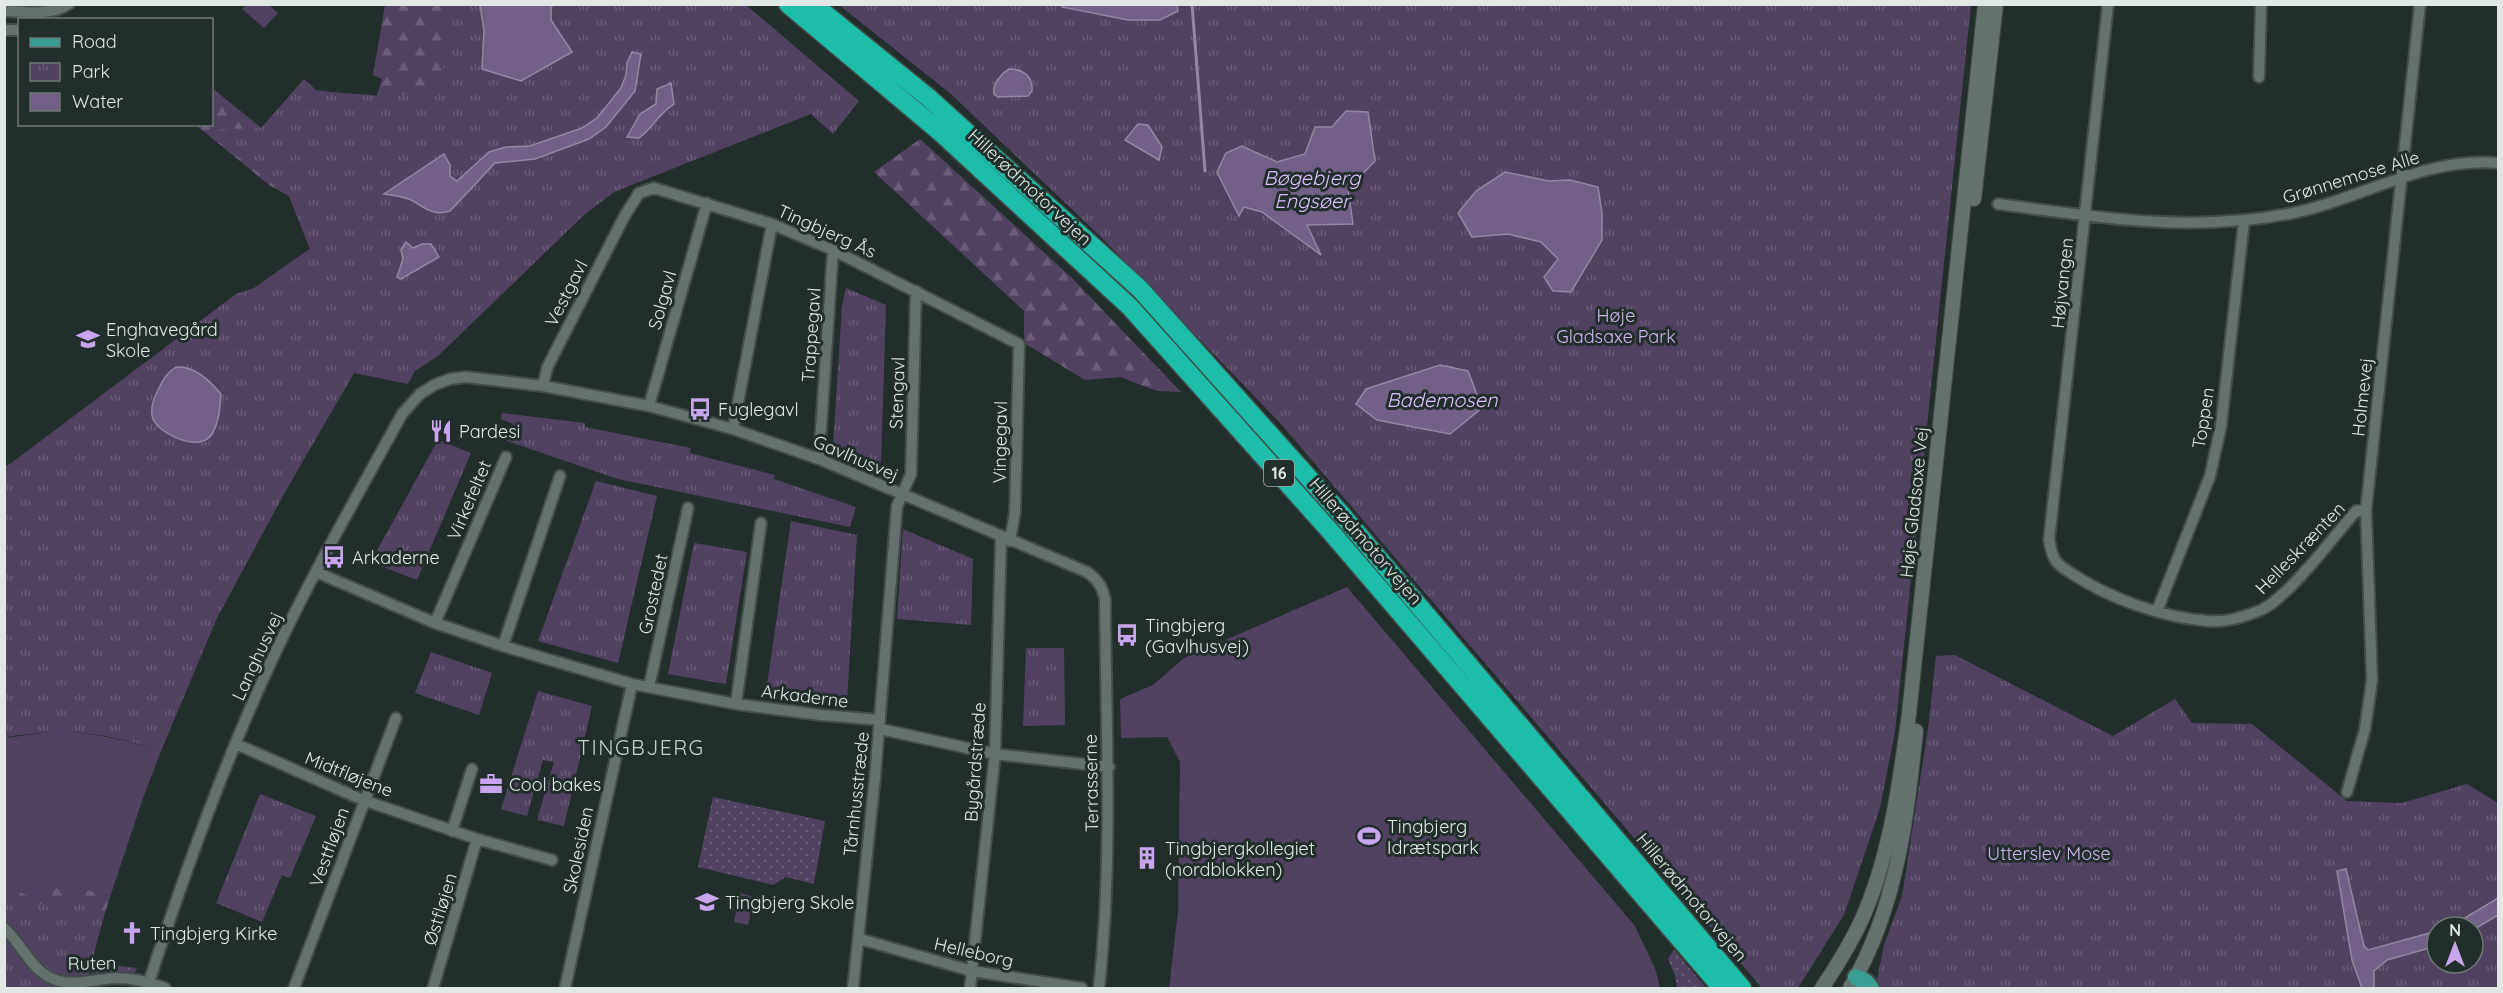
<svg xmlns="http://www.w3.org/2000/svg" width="2503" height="993" font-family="Quicksand,sans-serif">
<defs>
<pattern id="grass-dots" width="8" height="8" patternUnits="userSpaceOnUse" patternTransform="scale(1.5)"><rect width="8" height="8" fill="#524262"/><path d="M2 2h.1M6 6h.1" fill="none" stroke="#6b5d78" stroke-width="1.8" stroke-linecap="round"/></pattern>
<pattern id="forest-firs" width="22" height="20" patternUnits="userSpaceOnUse" patternTransform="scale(1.5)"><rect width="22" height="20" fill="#524262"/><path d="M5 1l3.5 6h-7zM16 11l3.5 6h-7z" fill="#6b5d78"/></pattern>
<pattern id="park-tufts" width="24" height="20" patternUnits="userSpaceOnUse" patternTransform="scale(1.5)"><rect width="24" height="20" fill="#524262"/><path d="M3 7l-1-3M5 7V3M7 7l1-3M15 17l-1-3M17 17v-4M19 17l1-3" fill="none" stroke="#6b5d78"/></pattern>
</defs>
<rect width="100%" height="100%" fill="#222e2b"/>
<path fill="url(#grass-dots)" d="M713,797L825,821L814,884L786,877L773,885L698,867Z
M1674,949L1706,988H1677L1675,975L1668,959Z
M94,963L137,968L134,975L91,973Z"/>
<path fill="url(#forest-firs)" d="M385,5H447L445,49L483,52L396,196L254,288L310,249L289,196L269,185L196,125L212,124V88L296,156L316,90L376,98L382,79L373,75Z
M920,139L1072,278L1181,392L1157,391L1120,377L1085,380L1024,343V311L874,172Z
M4,882L27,895C62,884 75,885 110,897L102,923L85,936L39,909L5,895Z"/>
<path fill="url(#park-tufts)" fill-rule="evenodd" d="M447,4L746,5L859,101L833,134L811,114L614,192L583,216L438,356L415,371L408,384L354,373L284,494L217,618L161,751C118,737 78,728 32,734C23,735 13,735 5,738V466L10,464L236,294L254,288L310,249L289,196L203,130L261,128L304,79L317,91L383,96L442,91Z
M839,5H1971L1895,732L1880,808L1844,915L1798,988H1762L1281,424L1104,240L951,94Z
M846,288L886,305L881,463L833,445L842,306Z
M502,413L585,423V427L691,448L690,453L775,475L774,479L856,507L850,527L618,479L507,441L513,424L501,419Z
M438,440L471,453L417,580L373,563L376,557L374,556Z
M596,481L657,496L618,663L538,641Z
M791,521L857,535L847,701L766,691Z
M903,529L973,559L971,625L897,619Z
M694,543L747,552L726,684L668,674Z
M1026,648H1064L1065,725L1023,726Z
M431,652L492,673L479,715L415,693Z
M1955,655L2113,736L2175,699L2192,723L2252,724L2347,801L2402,803L2467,784L2498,803V988H1879L1876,985L1884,945L1902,896L1929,722L1936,656ZM2437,927H2473V963H2437Z
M538,691L592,706L564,826L537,820L554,762L543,760L527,816L501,809Z
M260,794L316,816L290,878L282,875L262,922L216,903Z
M4,887L34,906L69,898L96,908L102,923L85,988H5Z"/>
<path fill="#524262" d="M246,5H269L278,13L264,28L242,9Z
M1347,587L1635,926L1656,971L1660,988H1169L1178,911L1180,762L1167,737L1121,738L1120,699L1153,685L1184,658Z
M58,731C94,733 126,740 161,751L142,801L110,897C75,885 62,884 27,896L5,882V738Z
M740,893L754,897L748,925L734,922Z"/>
<path fill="#726086" stroke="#9388a2" stroke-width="1.5" d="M1062,4L1177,5L1178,11L1160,20H1128L1062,7Z
M480,5H553L551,7V20L572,52L521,81L482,69L484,31Z
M632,52L641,54L635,91L606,127L589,139L535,159L495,163L450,211C431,217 424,206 409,199C401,196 392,195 384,194L444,154L450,165V176L457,181L489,152L506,147L530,146L582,128L597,118L621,88L626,75L627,63Z
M1009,69C1023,69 1033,76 1032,91L1028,96L998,97L994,94C992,84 1001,74 1009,69Z
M671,83L674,104C657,115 654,127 639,138L627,137L640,114L656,104L657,89Z
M1346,111L1368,112L1375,161L1348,189L1353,224L1307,225L1321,255L1262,212L1244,207L1239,216L1217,172L1226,153L1242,146L1277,162L1305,154L1315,127H1332Z
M1138,124L1148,125L1162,147L1159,160L1125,140Z
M1505,172L1549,181L1570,180L1598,187L1602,213V240L1571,292L1553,291L1544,277L1558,259L1541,242L1508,234L1472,237L1458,213L1476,191Z
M406,242L413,248L422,244H431L439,257L401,279L397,277L403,259L401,250Z
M1440,365L1468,371L1482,408L1450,434L1377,420L1356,404L1366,389Z
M176,367C195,366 209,380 221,394C220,408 219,422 212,434C200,453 160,435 153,419C149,408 154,397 159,388C164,378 167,373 176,367Z
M2346,869L2364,946L2368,950L2437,931V946L2387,960L2374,971V988H2362L2352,960L2337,871Z
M2498,898V915L2473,930V927H2450Z"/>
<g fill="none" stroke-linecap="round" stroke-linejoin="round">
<path stroke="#9388a2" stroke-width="3" d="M1192,4L1205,171"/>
<g stroke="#424c4a" stroke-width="14">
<path id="minor" d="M2108,4L2049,540C2051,547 2051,555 2056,561C2060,567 2068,571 2074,575C2113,600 2162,617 2208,621C2226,623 2244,617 2261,610C2290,596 2333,537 2356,511L2366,510
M4,11C26,12 50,16 69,4
M4,30H20
M2259,77L2261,4
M1998,204C2097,217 2188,233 2288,214C2358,201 2425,156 2498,163
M543,386L547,368L624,217L639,193L654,188L772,224L833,250L1019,344L1015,512L1010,541
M649,406L707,203
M733,429L772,224
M819,459L833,250
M316,572L435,623L503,646L632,684L736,704L821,715L880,720
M2157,611L2210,476L2221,426L2244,221
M435,623L506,457
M503,646L560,476
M649,687L688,508
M736,704L761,523
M880,729L995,754L1109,767
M236,744L363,800L477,839L552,860
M2347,792L2365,729L2372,680L2366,510L2420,4
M452,831L472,769
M4,928C20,942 29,965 47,976C69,989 93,979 115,978C133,978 149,982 165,988
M860,939L972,971L1082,988
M149,982C186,868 227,754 278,647C316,567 360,491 402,414L420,394L434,385L450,379L466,377L543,386L649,406L733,429L819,459L1087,572C1098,580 1102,586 1105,599C1106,729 1113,859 1099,988
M294,988L396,718
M433,988L477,839
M565,988L632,684
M853,988L875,777L897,506L911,474L916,291
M970,988L995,754L1001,537"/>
</g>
<g stroke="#424c4a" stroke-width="16">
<path id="tertiary" d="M1974,199L1996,4
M1822,988C1838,964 1854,939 1865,912C1891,850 1900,780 1909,714L1985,4
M1850,988C1897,907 1906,823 1916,731"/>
</g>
<g stroke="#424c4a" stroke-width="20">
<path id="primary" d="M1856,977L1866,982L1871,988"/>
</g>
<g stroke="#424c4a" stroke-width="21">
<path id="motorway" d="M788,4L939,131L1130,307L1330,531L1722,988
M813,4L929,98L1140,289L1342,515L1742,988"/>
</g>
<use href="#minor" stroke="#64716e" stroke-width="10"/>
<use href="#tertiary" stroke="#64716e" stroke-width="14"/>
<use href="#primary" stroke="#399f92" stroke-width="16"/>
<use href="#motorway" stroke="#1cbeaa" stroke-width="18"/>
</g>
<defs>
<g id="school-bare" transform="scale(1.8)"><path d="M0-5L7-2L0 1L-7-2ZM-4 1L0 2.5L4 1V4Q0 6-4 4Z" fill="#c9a5ee" stroke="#222e2b" stroke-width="2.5" paint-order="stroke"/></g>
<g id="bus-bare" transform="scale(1.8)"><path d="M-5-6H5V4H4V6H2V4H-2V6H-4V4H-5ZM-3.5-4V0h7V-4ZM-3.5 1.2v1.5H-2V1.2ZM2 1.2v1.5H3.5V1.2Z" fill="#c9a5ee" stroke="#222e2b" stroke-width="2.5" paint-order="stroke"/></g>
<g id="restaurant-bare" transform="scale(1.8)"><path d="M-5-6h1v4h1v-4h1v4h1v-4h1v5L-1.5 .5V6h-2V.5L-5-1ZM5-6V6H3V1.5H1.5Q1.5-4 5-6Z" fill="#c9a5ee" stroke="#222e2b" stroke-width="2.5" paint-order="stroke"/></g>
<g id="office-bare" transform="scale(1.8)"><path d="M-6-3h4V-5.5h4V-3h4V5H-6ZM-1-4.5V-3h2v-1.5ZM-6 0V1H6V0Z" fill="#c9a5ee" stroke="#222e2b" stroke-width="2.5" paint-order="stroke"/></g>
<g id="stadium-bare" transform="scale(1.8)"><path d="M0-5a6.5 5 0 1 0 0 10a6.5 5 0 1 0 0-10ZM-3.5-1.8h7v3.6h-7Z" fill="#c9a5ee" stroke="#222e2b" stroke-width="2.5" paint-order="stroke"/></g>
<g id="building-bare" transform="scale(1.8)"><path d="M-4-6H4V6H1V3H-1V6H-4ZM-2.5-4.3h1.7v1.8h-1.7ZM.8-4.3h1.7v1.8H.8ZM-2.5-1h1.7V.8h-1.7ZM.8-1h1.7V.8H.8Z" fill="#c9a5ee" stroke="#222e2b" stroke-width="2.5" paint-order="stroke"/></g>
<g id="church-bare" transform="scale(1.8)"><path d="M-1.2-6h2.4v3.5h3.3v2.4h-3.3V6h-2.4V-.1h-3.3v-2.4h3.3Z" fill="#c9a5ee" stroke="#222e2b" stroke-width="2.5" paint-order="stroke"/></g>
</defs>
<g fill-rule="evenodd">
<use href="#school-bare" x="88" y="339"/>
<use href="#bus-bare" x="700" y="409"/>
<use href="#restaurant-bare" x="441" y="431"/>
<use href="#bus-bare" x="334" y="557"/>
<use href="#bus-bare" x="1127" y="635"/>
<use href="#office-bare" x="491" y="784"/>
<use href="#stadium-bare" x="1369" y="836"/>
<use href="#building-bare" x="1147" y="858"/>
<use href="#school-bare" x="707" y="902"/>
<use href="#church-bare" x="132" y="933"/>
</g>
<g text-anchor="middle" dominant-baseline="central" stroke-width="6" stroke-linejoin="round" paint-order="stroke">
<rect fill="#222e2b" stroke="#a7b0ad" stroke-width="1.5" x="1264" y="460" width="30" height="26" rx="4.5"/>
<g font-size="16" font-weight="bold" fill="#e0e7e5">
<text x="1279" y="473">16</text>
</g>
<g font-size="18" fill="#e0e7e5" stroke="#222e2b">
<text transform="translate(2351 177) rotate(-17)">Grønnemose Alle</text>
<text transform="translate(1030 187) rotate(43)">Hillerødmotorvejen</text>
<text transform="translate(827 231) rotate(24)">Tingbjerg Ås</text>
<text transform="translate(2062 283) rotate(-84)">Højvangen</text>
<text transform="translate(566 293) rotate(-63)">Vestgavl</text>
<text transform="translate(662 300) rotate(-74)">Solgavl</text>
<text transform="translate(811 335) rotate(-86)">Trappegavl</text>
<text transform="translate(897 393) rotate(-88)">Stengavl</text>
<text transform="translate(2362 397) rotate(-84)">Holmevej</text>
<text transform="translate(2203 418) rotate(-81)">Toppen</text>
<text transform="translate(1000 442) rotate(-89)">Vingegavl</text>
<text transform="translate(856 458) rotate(23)">Gavlhusvej</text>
<text transform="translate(469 500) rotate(-67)">Virkefeltet</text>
<text transform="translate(1914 502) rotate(-84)">Høje Gladsaxe Vej</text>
<text transform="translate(1366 541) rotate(49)">Hillerødmotorvejen</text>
<text transform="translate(2300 548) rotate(-46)">Helleskrænten</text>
<text transform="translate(653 594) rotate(-78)">Grostedet</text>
<text transform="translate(257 656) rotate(-65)">Langhusvej</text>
<text transform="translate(805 696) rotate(7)">Arkaderne</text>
<text transform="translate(975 762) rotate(-86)">Bygårdstræde</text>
<text transform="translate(349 774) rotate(22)">Midtfløjene</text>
<text transform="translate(1091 783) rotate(-91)">Terrasserne</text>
<text transform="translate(856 794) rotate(-84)">Tårnhusstræde</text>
<text transform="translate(329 847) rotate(-70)">Vestfløjen</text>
<text transform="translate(578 850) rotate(-78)">Skolesiden</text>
<text transform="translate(1692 897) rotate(50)">Hillerødmotorvejen</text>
<text transform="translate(440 909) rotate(-73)">Østfløjen</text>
<text transform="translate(974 952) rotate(13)">Helleborg</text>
<text transform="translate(92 963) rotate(-1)">Ruten</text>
</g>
<g font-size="18" fill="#d3b5f4" stroke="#222e2b">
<text x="1616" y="315">Høje<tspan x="1616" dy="21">Gladsaxe Park</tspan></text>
<text x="2049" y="853">Utterslev Mose</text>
</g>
<g font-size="18" fill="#e0e7e5" stroke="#222e2b" text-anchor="start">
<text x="106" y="329">Enghavegård<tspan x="106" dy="21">Skole</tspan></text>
<text x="718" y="409">Fuglegavl</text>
<text x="459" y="431">Pardesi</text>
<text x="352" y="557">Arkaderne</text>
<text x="1145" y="625">Tingbjerg<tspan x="1145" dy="21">(Gavlhusvej)</tspan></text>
<text x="509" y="784">Cool bakes</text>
<text x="1387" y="826">Tingbjerg<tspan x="1387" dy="21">Idrætspark</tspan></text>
<text x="1165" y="848">Tingbjergkollegiet<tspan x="1165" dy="21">(nordblokken)</tspan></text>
<text x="725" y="902">Tingbjerg Skole</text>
<text x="150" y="933">Tingbjerg Kirke</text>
</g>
<g font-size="20" font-style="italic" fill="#ddbffe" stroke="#222e2b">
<text x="1312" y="177">Bøgebjerg<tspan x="1312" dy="23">Engsøer</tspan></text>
<text x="1442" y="399">Bademosen</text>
</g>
<g font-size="21" letter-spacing="1.5" fill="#c4d2cf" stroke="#222e2b">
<text x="641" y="747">TINGBJERG</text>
</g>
</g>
<rect width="2503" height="993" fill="none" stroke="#e0e7e5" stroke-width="12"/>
<rect x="18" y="18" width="195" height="108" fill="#222e2b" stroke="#6e7875" stroke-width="1.5"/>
<rect x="30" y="38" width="30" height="9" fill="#399f92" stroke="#6e7875" stroke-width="1.5"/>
<text x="72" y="48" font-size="18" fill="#e0e7e5">Road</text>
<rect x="30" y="63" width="30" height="18" fill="url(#park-tufts)" stroke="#6e7875" stroke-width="1.5"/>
<text x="72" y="78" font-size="18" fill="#e0e7e5">Park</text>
<rect x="30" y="93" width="30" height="18" fill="#726086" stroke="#6e7875" stroke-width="1.5"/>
<text x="72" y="108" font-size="18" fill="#e0e7e5">Water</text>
<g transform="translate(2455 945)"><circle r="28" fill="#222e2b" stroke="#6e7875" stroke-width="1.5"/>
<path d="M0-4.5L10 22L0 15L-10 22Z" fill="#c9a5ee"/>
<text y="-9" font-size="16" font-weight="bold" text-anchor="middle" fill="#e0e7e5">N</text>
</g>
</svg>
